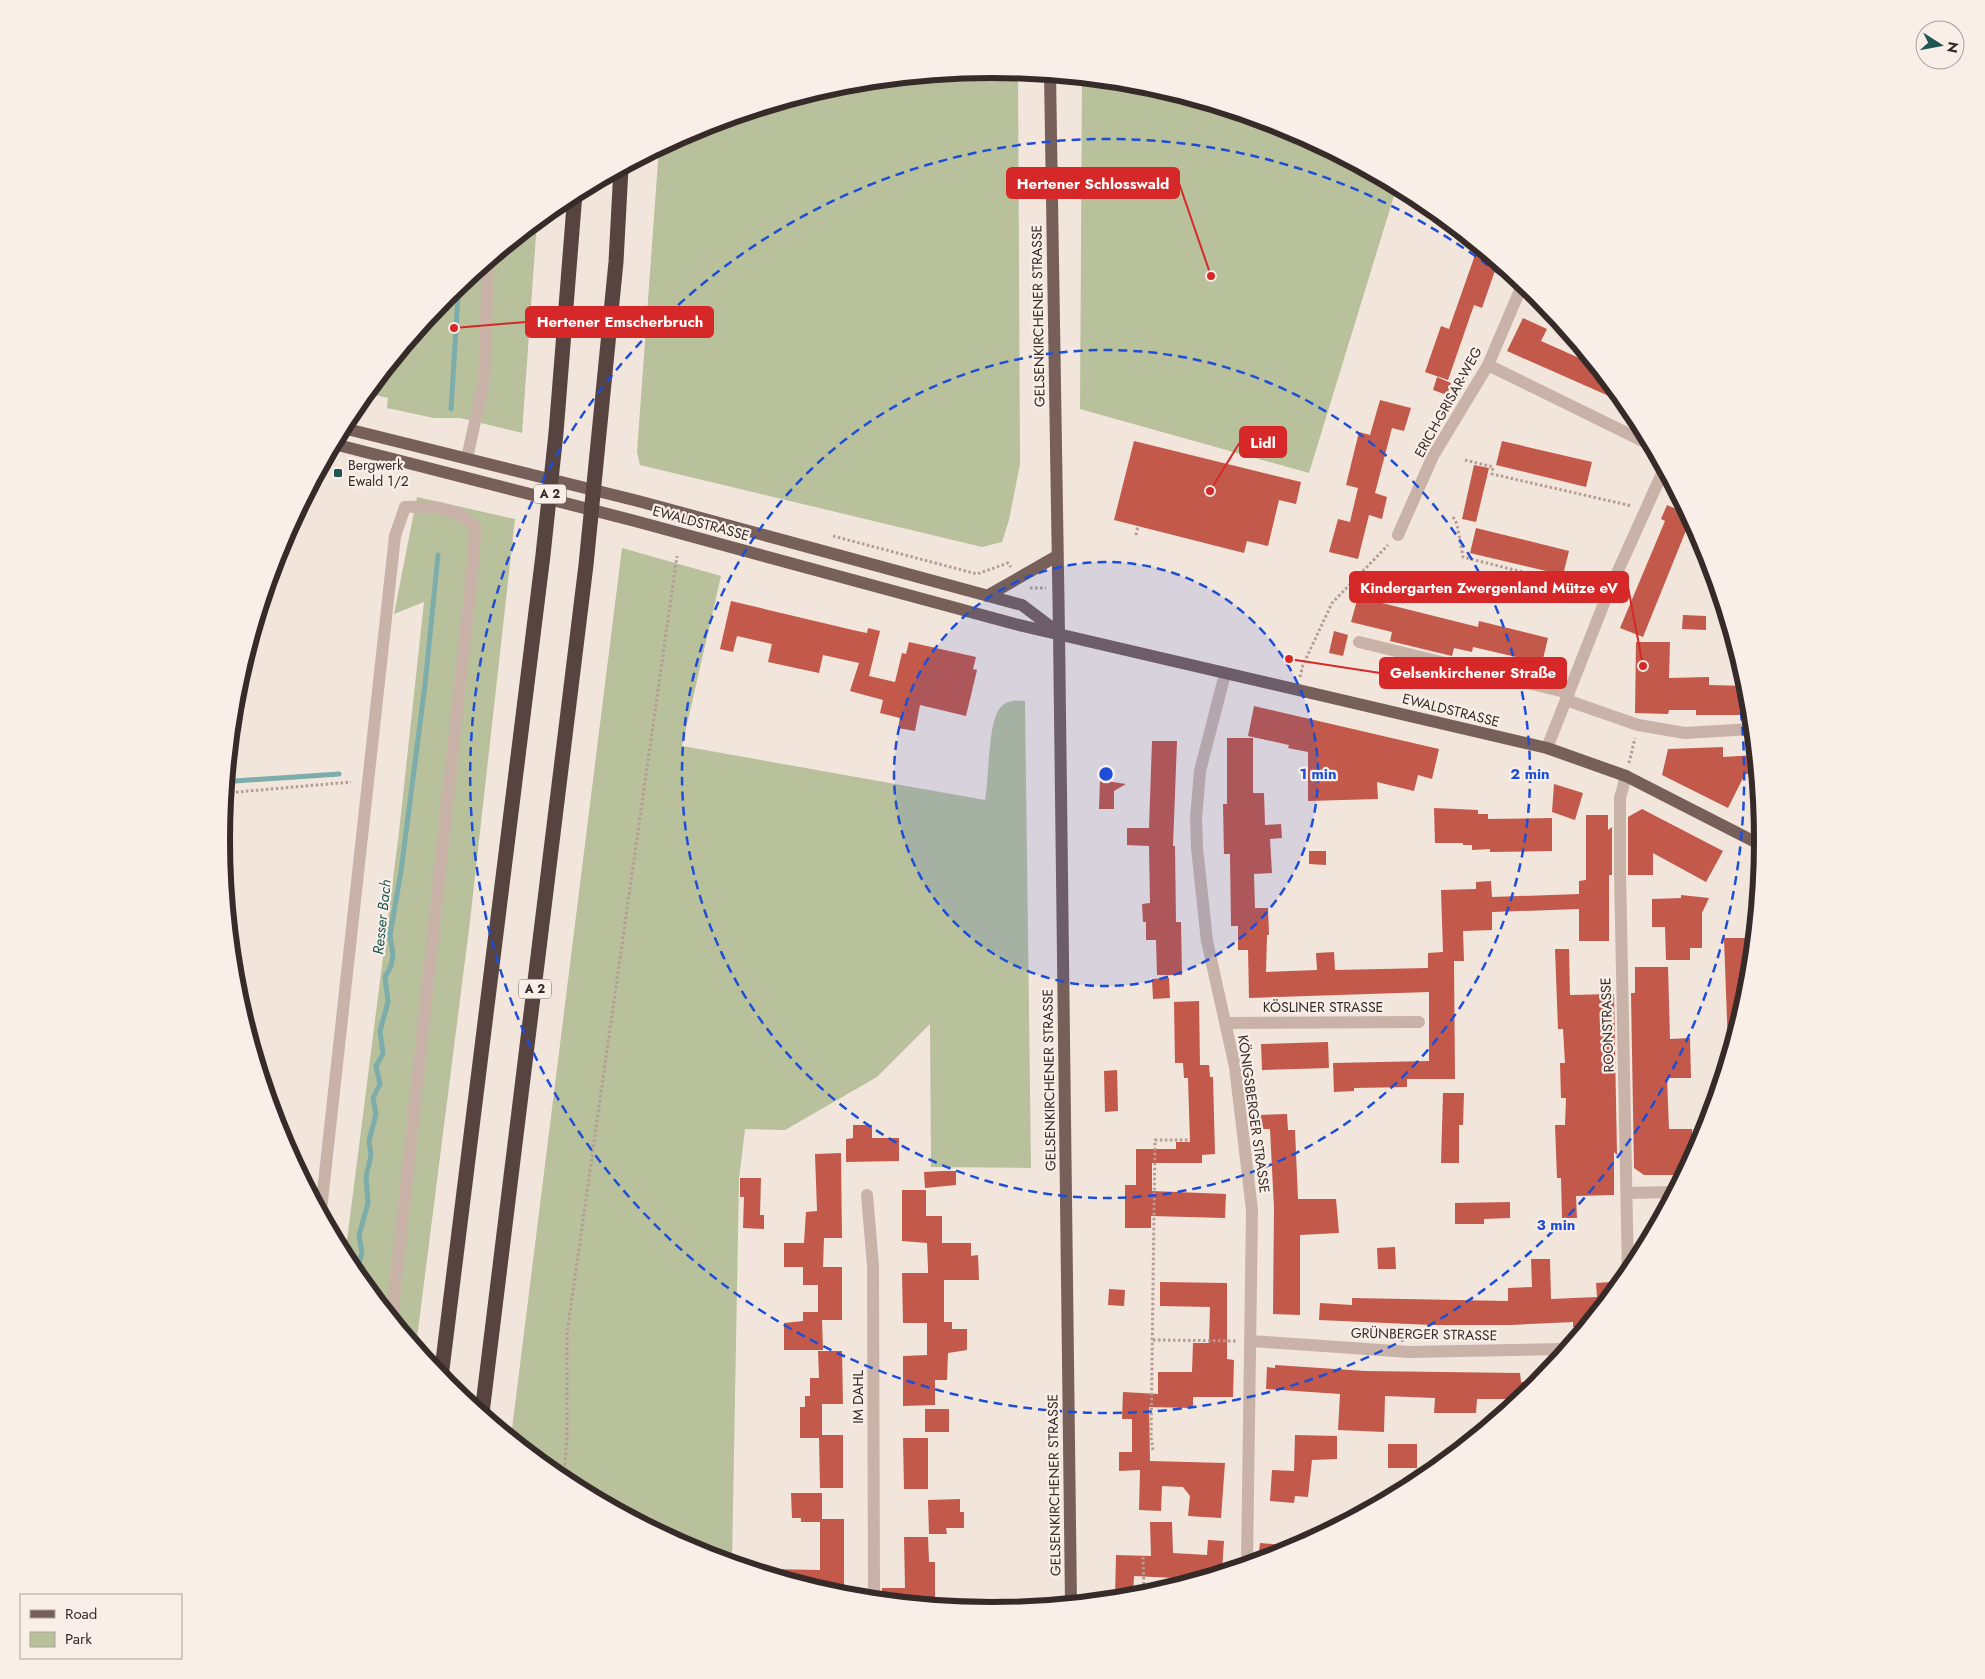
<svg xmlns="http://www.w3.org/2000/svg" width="1985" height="1679" font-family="Jost,sans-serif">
<rect width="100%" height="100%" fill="#f1e5dc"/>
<path fill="#b8c09c" d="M993,69L1018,71L1020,464L1009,520L1002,542L982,547L640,465L637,452L659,148L698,127L842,84Z
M1082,78L1143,84L1288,128L1397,186L1309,473L1080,409Z
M537,221L522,433L460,418H434L387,408L388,398L367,393L448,294Z
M417,497L515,519L470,921L416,1346L351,1267L345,1256L399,832L424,602L394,614Z
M622,548L721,576L682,746L985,800C989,780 988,721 1000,708C1007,700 1016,700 1025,701L1031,1168L931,1167L930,1024L877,1077L785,1130L745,1129L739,1179L732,1562L697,1551L564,1480L511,1437Z"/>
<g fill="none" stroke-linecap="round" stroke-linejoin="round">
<path stroke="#7cadaa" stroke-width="5" d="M451,409L458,296L456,287
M235,781L339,774
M356,1273L362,1253L359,1235L368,1203L366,1177L371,1155L369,1141L376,1114L373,1098L380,1084L376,1066L383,1054L380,1031L388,1002L385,977L391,966L393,955L390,935L401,871L425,685L438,555"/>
</g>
<path fill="#c2594a" d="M1485,252L1498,262L1482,308L1474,305L1448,380L1425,372L1441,326L1449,329L1475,255L1483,258Z
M1523,318L1547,329L1541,341L1595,365L1627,404L1507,351Z
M1437,377L1451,383L1447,395L1433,390Z
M1380,400L1411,408L1404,431L1392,428L1375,493L1387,497L1382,519L1369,515L1358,559L1329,552L1338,519L1350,522L1358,488L1346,485L1359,432L1370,435Z
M1134,441L1301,482L1296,504L1279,500L1268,546L1247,541L1244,553L1114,520Z
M1502,441L1592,462L1586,487L1496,465Z
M1474,465L1489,468L1476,522L1462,519Z
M1667,505L1688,514L1691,518L1643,637L1620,628L1665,521L1661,519Z
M1476,528L1569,551L1563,575L1470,553Z
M1358,597L1478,627L1479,621L1548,638L1542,663L1473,647L1472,652L1454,648L1452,656L1390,641L1392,632L1351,622Z
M731,601L857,631L867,633L868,628L880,631L869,676L895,682L902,653L906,654L909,642L976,657L973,669L977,670L966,716L920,705L915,731L898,728L900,718L880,713L883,700L850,691L859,663L823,655L819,673L768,662L772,644L737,636L733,652L720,649Z
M1683,615L1706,616V630L1682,629Z
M1334,631L1348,635L1343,656L1329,653Z
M1636,642H1670L1669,678L1709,677V685L1747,686L1751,715H1696V710H1669L1668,714L1635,713Z
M1386,657L1448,672L1444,687L1383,672Z
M1254,706L1439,749L1432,779L1418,775L1414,791L1377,782L1378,799L1308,801V752L1288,748L1289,745L1248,736Z
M1227,738H1253V793H1264L1265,825L1281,824L1282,838L1270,839L1272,873L1254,874L1255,908H1268L1269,935H1267L1266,972L1317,970L1316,953L1334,952L1335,970L1428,968V953L1443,952L1441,890L1476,889V882L1491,881L1492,897L1579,894V881L1586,880V815H1608V830L1612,827V875H1609V941H1579V909L1492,912V930L1463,931L1464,961H1454L1455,1079H1407V1087L1354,1088V1091L1334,1092L1333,1063L1429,1061V992L1249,998L1248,950H1238V926H1231L1230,854H1224L1223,804H1227Z
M1152,741H1177L1173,846H1175L1176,922H1181L1182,975H1157L1156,940H1146V922H1143L1142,904L1150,903L1149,846L1127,845V828H1149Z
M1723,747V757L1755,755L1757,774H1745L1728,808L1662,775L1668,749Z
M1100,780L1126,784L1114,791V809H1099Z
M1554,784L1583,793L1575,820L1552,812Z
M1434,808L1478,810V814H1488V819L1552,818V851L1490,852V849L1472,850V845H1463V843H1435Z
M1642,809L1723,851L1706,882L1653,853V875H1628V817Z
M1309,851H1326V865L1309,864Z
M1681,895L1709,898L1702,913V948H1690V960H1666L1665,927H1652V899L1681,898Z
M1724,938H1751L1748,990L1731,1048L1728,1047Z
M1555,949H1569L1570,995L1614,994L1617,1155L1614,1152V1195L1576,1196L1577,1218H1562L1561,1178H1557L1555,1125H1565L1566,1098H1561L1560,1063H1565L1563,1029H1558Z
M1635,967H1668L1670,1039L1690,1038L1691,1078H1667L1669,1129H1692L1693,1157L1683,1175H1644L1634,1168L1631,993H1635Z
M1169,978L1170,998L1153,999L1152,979Z
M1199,1001L1200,1065H1209L1210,1077H1213L1215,1154L1202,1155V1163H1152V1191L1226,1194L1225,1218L1151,1216V1228H1125V1185H1136V1149H1176V1142H1190L1188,1078H1184L1183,1063H1175L1174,1002Z
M1328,1042L1329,1068L1262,1070L1261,1044Z
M1117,1070L1118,1111L1105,1112L1104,1071Z
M1443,1093H1464L1463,1125H1459V1163H1441Z
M1287,1114L1288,1130H1295L1298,1199H1336L1339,1233L1300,1235V1315L1273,1314L1274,1208L1270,1129H1258V1115Z
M853,1125H872V1138H899V1161L846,1162V1139L853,1138Z
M841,1153L842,1238H824L823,1267H842V1320H822L823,1350H784V1323L803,1321V1312H818V1285H803V1267H784V1243H804L806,1212L817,1211L815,1154Z
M943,1171H956V1185L925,1188L924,1172Z
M740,1178H761L760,1215H764V1229L743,1228L744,1197H740Z
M902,1190H926V1216H942V1243H971V1256L978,1255L979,1280H944V1322H952V1329H967V1350L948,1353L947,1380H935V1405L903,1406V1356L927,1355V1323H903L902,1273H928V1269L927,1243L902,1241Z
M1510,1202V1218L1484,1219V1224H1455V1203Z
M1395,1247L1396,1269H1378L1377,1248Z
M1531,1259H1550L1551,1299L1597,1297L1596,1283L1611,1282V1295L1585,1327H1573V1322L1511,1325H1432L1319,1320L1320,1303L1352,1305V1298L1508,1301V1288L1532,1287Z
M1160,1282L1227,1283V1359L1234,1360L1233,1397H1193V1408L1149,1407L1150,1461L1225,1463L1221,1518L1188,1516L1190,1496L1183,1487L1162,1486L1161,1511L1139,1510L1140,1470L1119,1471V1452H1132V1419H1122L1123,1392L1158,1394V1372H1192L1193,1343H1209L1210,1307L1160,1306Z
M1109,1289L1125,1290L1124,1306L1108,1305Z
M818,1351H842L843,1404H822V1435H843V1488H820L819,1438H800V1407H805V1396H810V1378H819Z
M1275,1365L1365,1371L1520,1373L1521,1382H1539L1520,1399H1477L1476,1413H1434L1435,1398L1385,1396L1384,1432L1338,1430L1340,1394L1266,1389L1267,1367L1275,1368Z
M925,1409H949V1432H925Z
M1295,1435L1337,1436V1459L1312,1460L1308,1497L1295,1496L1294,1503L1270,1501L1272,1470L1294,1471Z
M903,1438H928V1489H904Z
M1388,1444H1417V1468H1388Z
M791,1493H822V1519H844V1596L769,1573L770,1569L820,1570V1522H801V1518H792Z
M960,1499V1512H964V1528H946L947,1534H929L928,1500Z
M1150,1522H1172L1173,1553L1207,1555L1208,1540L1224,1541L1222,1571L1196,1579L1134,1576L1133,1596L1115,1598L1116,1555L1151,1556Z
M904,1537H928L929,1562H935V1604L882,1599V1588H905Z
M1260,1543L1297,1546L1258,1560Z"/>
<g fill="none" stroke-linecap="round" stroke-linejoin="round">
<path stroke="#b59d93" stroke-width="3" stroke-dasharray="2.5 2.5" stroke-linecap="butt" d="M1465,460L1493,467L1492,474L1632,506
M1453,517L1457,524L1463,557L1594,590
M1136,535L1138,526
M833,536L977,574L1008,563L1011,567
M1030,588H1046
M1300,677L1303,665L1332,603L1388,545
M1629,763L1635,738
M226,793L351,782
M1153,1340L1237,1341
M1153,1450L1151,1437L1155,1140H1190
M564,1480L567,1435V1333L677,556
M1143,1557L1144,1595"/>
<path stroke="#c9b3a8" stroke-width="12" d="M1488,365L1651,445
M467,458L484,381L488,261
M1398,535L1433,456L1488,365L1523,283
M1359,642L1569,693
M1225,674L1200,771L1196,818L1197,848L1207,941L1235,1067L1252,1210L1247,1564
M1566,700L1638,725L1685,733L1752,729
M1547,748L1608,593L1664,469
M1626,776L1620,798V872L1628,1275
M1759,883V866L1761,858
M1227,1023L1419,1022
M1627,1193L1674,1192
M867,1195L873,1266L874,1599
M321,1210L395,536L405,507C433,506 453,506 475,526L474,554L392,1317
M1251,1341L1409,1352L1566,1349"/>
<path stroke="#77605a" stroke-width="12" d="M1050,74L1059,633L1071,1603
M343,428L638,501L1022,605L1055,630
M334,444L635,521L1015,624L1547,748L1626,776L1763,846
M987,596L1057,556"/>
<path stroke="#574440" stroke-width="15" d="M441,1377L543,555L556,433L575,193
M482,1413L586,565L616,262L621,168"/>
</g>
<circle cx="1106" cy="774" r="212" fill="#1d4ed8" fill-opacity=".12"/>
<g fill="none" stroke="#1d4ed8" stroke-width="2.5" stroke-dasharray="9 6">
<circle cx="1106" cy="774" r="212"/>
<circle cx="1106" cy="774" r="424"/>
<path d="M1686 510A637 637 0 1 1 1649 441"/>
</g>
<rect fill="#1f5653" stroke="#f9efe8" stroke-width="2" x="333" y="468" width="10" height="10" rx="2.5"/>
<g text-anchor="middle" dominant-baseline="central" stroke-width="4.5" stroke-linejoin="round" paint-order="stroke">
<g fill="#f9efe8" stroke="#706662" stroke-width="1">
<rect x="534" y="484.5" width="32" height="19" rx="4"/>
<rect x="519" y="979.5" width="32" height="19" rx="4"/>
</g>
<g font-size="12" font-weight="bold" fill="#362b28">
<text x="550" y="494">A 2</text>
<text x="535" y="989">A 2</text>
</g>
<g font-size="14" fill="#362b28" stroke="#f9efe8">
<text transform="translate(1038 316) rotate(-91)">GELSENKIRCHENER STRASSE</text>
<text transform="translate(1448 402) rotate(-61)">ERICH-GRISAR-WEG</text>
<text transform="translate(701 523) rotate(15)">EWALDSTRASSE</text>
<text transform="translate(1451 710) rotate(14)">EWALDSTRASSE</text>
<text x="1323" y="1007">KÖSLINER STRASSE</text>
<text transform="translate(1607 1025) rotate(-92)">ROONSTRASSE</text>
<text transform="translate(1049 1080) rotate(-91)">GELSENKIRCHENER STRASSE</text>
<text transform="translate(1254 1114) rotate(82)">KÖNIGSBERGER STRASSE</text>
<text transform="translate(1424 1334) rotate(1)">GRÜNBERGER STRASSE</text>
<text transform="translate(858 1397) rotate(-90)">IM DAHL</text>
<text transform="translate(1054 1485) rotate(-91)">GELSENKIRCHENER STRASSE</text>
</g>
<g font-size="14" fill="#362b28" stroke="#f9efe8" text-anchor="start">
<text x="348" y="465">Bergwerk<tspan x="348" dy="16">Ewald 1/2</tspan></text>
</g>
<g font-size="15" font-style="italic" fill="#1f5653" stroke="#f9efe8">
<text transform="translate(382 917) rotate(-84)">Resser Bach</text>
</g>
</g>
<path d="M0 0H1985V1679H0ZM230 840a762 762 0 1 1 1524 0a762 762 0 1 1-1524 0Z" fill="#f9efe8" fill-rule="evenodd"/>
<path fill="none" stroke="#362b28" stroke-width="6" d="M230 840a762 762 0 1 1 1524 0a762 762 0 1 1-1524 0Z"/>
<circle cx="1106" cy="774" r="8" fill="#1d4ed8" stroke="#f9efe8" stroke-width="2.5"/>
<g font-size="15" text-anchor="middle" font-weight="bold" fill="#1d4ed8" stroke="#f9efe8" stroke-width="4.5" stroke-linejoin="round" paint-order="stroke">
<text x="1318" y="779">1 min</text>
<text x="1530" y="779">2 min</text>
<text x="1556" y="1230">3 min</text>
</g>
<path fill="none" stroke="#d62828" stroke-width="2" d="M1211 276L1179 183M454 328L526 322M1210 491L1240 442M1643 666L1628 587M1289 659L1380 673"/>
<g fill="#d62828" stroke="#f9efe8" stroke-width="2">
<circle cx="1211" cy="276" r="5"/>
<circle cx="454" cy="328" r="5"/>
<circle cx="1210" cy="491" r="5"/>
<circle cx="1643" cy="666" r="5"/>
<circle cx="1289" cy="659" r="5"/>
</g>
<g fill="#d62828" stroke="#d62828" stroke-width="2">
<rect x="1007" y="168" width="172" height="30" rx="5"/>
<rect x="526" y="307" width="187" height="30" rx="5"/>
<rect x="1240" y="427" width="46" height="30" rx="5"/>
<rect x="1350" y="572" width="278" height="30" rx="5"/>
<rect x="1380" y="658" width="186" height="30" rx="5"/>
</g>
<g font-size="15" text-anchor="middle" font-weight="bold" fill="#fff">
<text x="1093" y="189">Hertener Schlosswald</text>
<text x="620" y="327">Hertener Emscherbruch</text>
<text x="1263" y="448">Lidl</text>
<text x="1489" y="593">Kindergarten Zwergenland Mütze eV</text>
<text x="1473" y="678">Gelsenkirchener Straße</text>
</g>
<rect x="20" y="1594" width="162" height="65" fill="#f9efe8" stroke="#aba19b"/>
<rect x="30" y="1610" width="25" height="8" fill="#77605a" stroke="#aba19b"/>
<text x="65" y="1619" font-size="15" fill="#362b28">Road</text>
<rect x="30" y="1632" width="25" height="15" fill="#b8c09c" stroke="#aba19b"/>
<text x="65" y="1644" font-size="15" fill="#362b28">Park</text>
<g transform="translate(1940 45) rotate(101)"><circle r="24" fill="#f9efe8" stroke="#aba19b"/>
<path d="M0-4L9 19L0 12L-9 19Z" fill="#1f5653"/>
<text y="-8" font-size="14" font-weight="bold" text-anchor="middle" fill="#362b28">N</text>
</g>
</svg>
